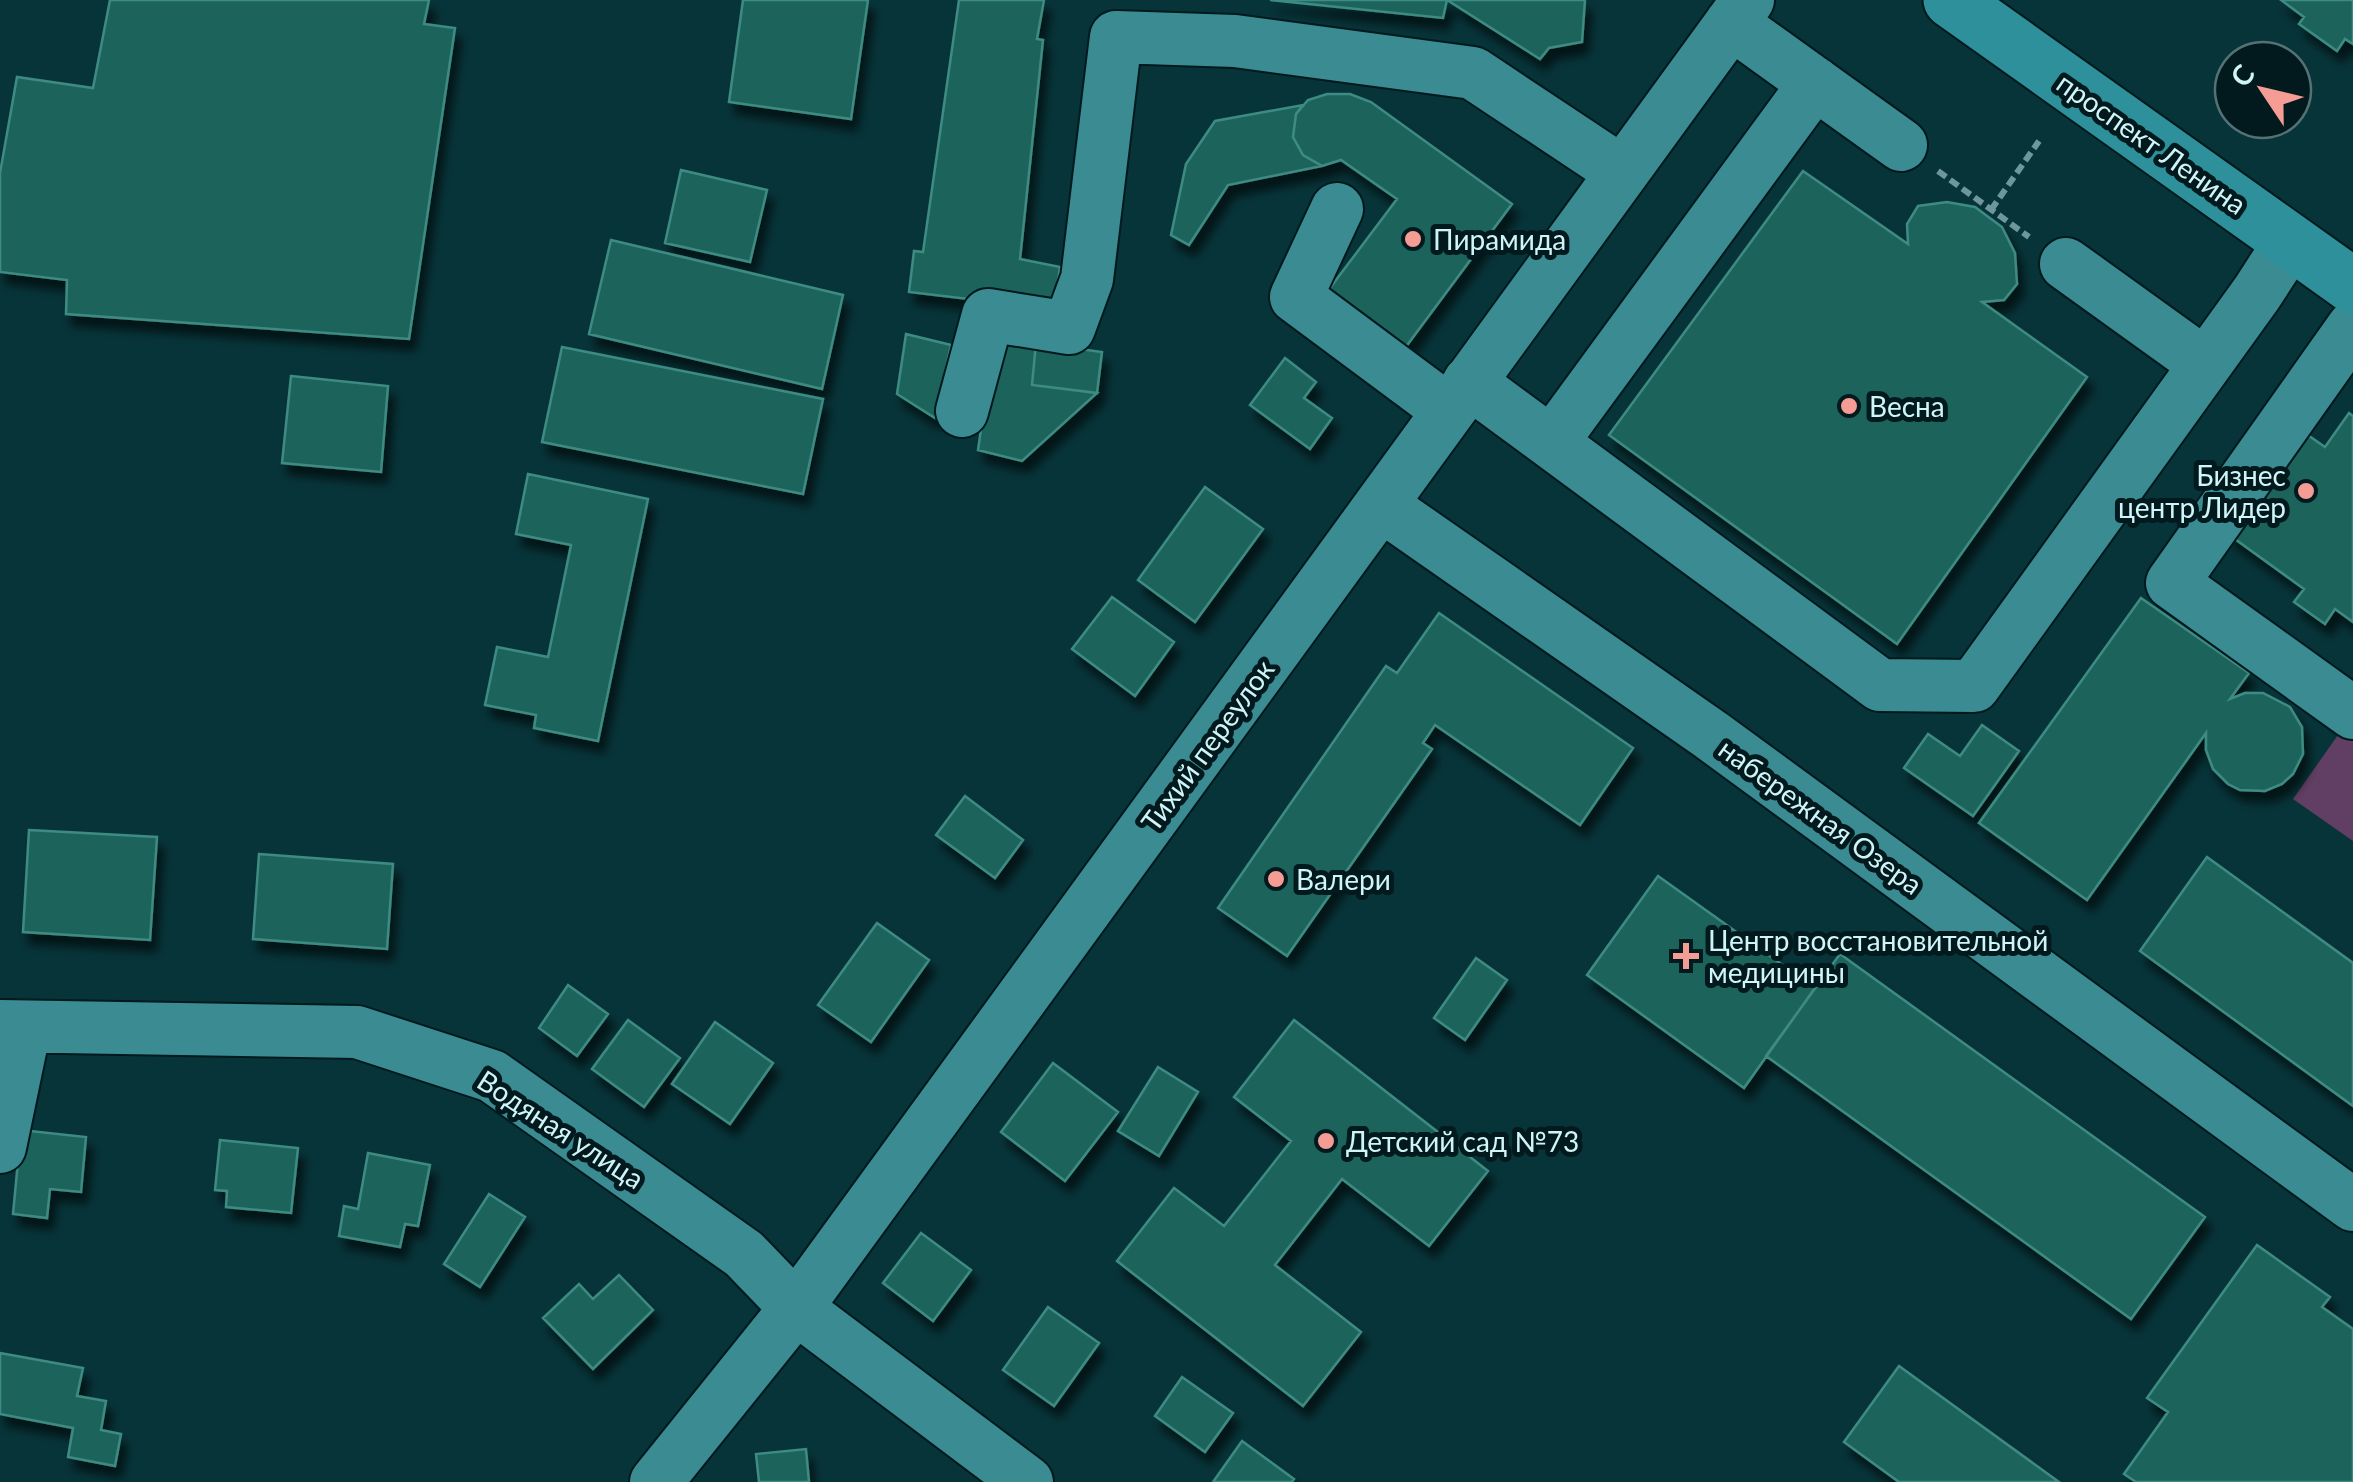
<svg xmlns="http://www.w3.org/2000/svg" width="2353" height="1482" font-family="Lato,sans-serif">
<defs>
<filter id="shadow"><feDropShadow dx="6" dy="11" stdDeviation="5" flood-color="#0009"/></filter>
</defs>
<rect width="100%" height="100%" fill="#073439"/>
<path fill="#613e63" d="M2345,725L2353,731V841L2293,799Z"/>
<path fill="#1d645c" stroke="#3e8b82" stroke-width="2.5" filter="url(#shadow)" d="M110,0H429L424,24L455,28L409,339L66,314L67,280L0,272V173L17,77L93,88Z
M743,0H868L851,119L729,102Z
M959,0H1044L1037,39L1043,40L1020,259L1060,267L1054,309L909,292L914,251L923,252Z
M1270,0H1585L1582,42L1549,48L1540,59L1447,0L1443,18Z
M2281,0H2353V44L2345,39L2337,51L2299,24L2304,17Z
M1327,94H1350L1371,102L1512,204L1405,348L1327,292L1397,199L1341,160L1322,166L1303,155L1293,137L1296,114L1308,100Z
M1303,105L1296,114L1293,137L1303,155L1322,166L1228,185L1189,245L1171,235L1186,164L1215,121Z
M681,170L767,190L750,262L665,243Z
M1803,171L1908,244L1907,224L1918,206L1947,202L1975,207L2002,227L2015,253L2017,284L2004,300L1982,302L2087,377L1897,644L1609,435Z
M611,240L843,295L822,389L589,334Z
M906,334L951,345L935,418L897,394Z
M994,339L1036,343L1032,385L1097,393L1022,461L978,450Z
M1036,343L1102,352L1097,393L1032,385Z
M562,347L823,399L803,494L542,442Z
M1285,358L1316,382L1304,398L1332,418L1310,449L1250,405Z
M291,376L388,386L381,472L282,463Z
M2349,413L2353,416V622L2335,609L2325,624L2294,602L2304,589L2228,534L2302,431L2325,447Z
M528,474L648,499L598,741L534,728L536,715L485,705L497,647L548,657L571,545L516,534Z
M1205,487L1263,529L1195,622L1138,580Z
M1112,597L1174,642L1135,696L1072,649Z
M2141,598L2249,673L2230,699L2245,693H2263L2290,707L2302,727L2303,754L2293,774L2282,784L2265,791L2240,790L2228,784L2213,769L2206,750V733L2087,900L1979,823Z
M1439,613L1633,748L1580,825L1435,725L1423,743L1432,749L1287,956L1218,908L1386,666L1397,673Z
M1982,725L2019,751L1973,816L1904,768L1928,734L1960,756Z
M965,796L1023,840L995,878L936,835Z
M29,830L157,837L150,940L23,932Z
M259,854L393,864L387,949L253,939Z
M2207,857L2353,963V1106L2140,951Z
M1658,876L1815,988L1744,1088L1587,975Z
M877,923L929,960L871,1042L818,1005Z
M1840,954L2205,1217L2131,1319L1766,1056Z
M1476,958L1507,980L1465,1040L1434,1018Z
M568,985L608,1014L577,1056L539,1028Z
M628,1020L680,1058L644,1107L592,1069Z
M1294,1020L1488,1171L1429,1246L1342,1179L1275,1265L1361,1332L1303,1406L1117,1261L1174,1188L1224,1226L1291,1141L1234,1097Z
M715,1022L773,1063L730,1124L672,1084Z
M1053,1063L1118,1112L1065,1181L1001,1132Z
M1158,1067L1198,1092L1159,1156L1118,1131Z
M21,1130L86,1137L81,1192L50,1189L47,1218L13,1214Z
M220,1140L298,1148L291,1213L226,1207L227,1191L215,1190Z
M368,1153L430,1165L418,1226L405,1224L400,1247L339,1236L344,1206L358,1209Z
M489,1194L525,1217L480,1287L444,1264Z
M921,1233L971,1270L933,1321L883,1283Z
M2257,1245L2330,1297L2322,1307L2353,1329V1482H2136L2124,1474L2168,1412L2147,1398Z
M619,1275L653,1310L593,1369L543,1318L579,1284L593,1299Z
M1048,1307L1099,1343L1054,1406L1003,1370Z
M0,1353L83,1368L77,1396L106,1401L101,1430L121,1434L115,1466L68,1457L73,1428L0,1414Z
M1899,1366L2059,1482H1899L1844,1442Z
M1182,1377L1233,1413L1205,1452L1155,1416Z
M1242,1441L1294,1479L1292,1482H1213Z
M806,1449L809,1482H759L756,1454Z"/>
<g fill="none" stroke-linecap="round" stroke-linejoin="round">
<g stroke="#021a1d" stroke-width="56">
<path id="minor" d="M1731,23L1901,145
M1337,209L1296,297L1448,410
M2066,264L2205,364
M2353,327L2172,583L2353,713
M1469,382L1880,685L1974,686L2257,293L2290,242
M962,411L988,315L1069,328L1087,279L1116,37L1235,41L1473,73L1622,172
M1552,442L1815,83
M1381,505L1711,735L2353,1205
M0,1026L357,1032L492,1076L744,1254L796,1308L1027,1482
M0,1147L25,1027
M656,1482L796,1308L1748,0"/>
</g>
<g stroke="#021a1d" stroke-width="59">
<path id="major" d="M1951,0L2353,286"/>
</g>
<path stroke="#6e979b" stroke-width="6" stroke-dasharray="10 5" stroke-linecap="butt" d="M1938,171L2029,237
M1991,210L2039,141"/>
<use href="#minor" stroke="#3b8b93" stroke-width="52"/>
<use href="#major" stroke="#2d909a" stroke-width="55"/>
</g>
<g fill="#f59c95" stroke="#021a1d" stroke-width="4">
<circle cx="1413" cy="239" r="10"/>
<circle cx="1849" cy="406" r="10"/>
<circle cx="2306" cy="491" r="10"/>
<circle cx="1276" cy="879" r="10"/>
<path d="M1681 941h10v10h10v10h-10v10h-10v-10h-10v-10h10z"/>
<circle cx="1326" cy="1141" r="10"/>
</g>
<g text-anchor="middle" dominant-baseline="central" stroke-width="10" stroke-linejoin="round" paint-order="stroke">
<g font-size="28" fill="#d0f5f9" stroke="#021a1d">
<text transform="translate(2152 143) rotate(35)">проспект Ленина</text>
<text transform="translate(1207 745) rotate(-54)">Тихий переулок</text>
<text transform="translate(1821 816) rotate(36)">набережная Озера</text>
<text transform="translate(561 1129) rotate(33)">Водяная улица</text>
</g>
<g font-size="28" fill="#d0f5f9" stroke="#021a1d" text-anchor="start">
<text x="1433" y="239">Пирамида</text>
<text x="1869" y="406">Весна</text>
<text x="2286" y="475" text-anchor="end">Бизнес<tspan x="2286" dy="32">центр Лидер</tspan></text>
<text x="1296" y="879">Валери</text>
<text x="1708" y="940">Центр восстановительной<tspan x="1708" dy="32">медицины</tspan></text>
<text x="1346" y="1141">Детский сад №73</text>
</g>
</g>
<g transform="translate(2263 90) rotate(305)"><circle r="48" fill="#021a1d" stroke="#547275" stroke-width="2.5"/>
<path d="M0-8L18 38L0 25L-18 38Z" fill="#f59c95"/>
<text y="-15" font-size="28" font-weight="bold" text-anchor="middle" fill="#d0f5f9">С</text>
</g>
</svg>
